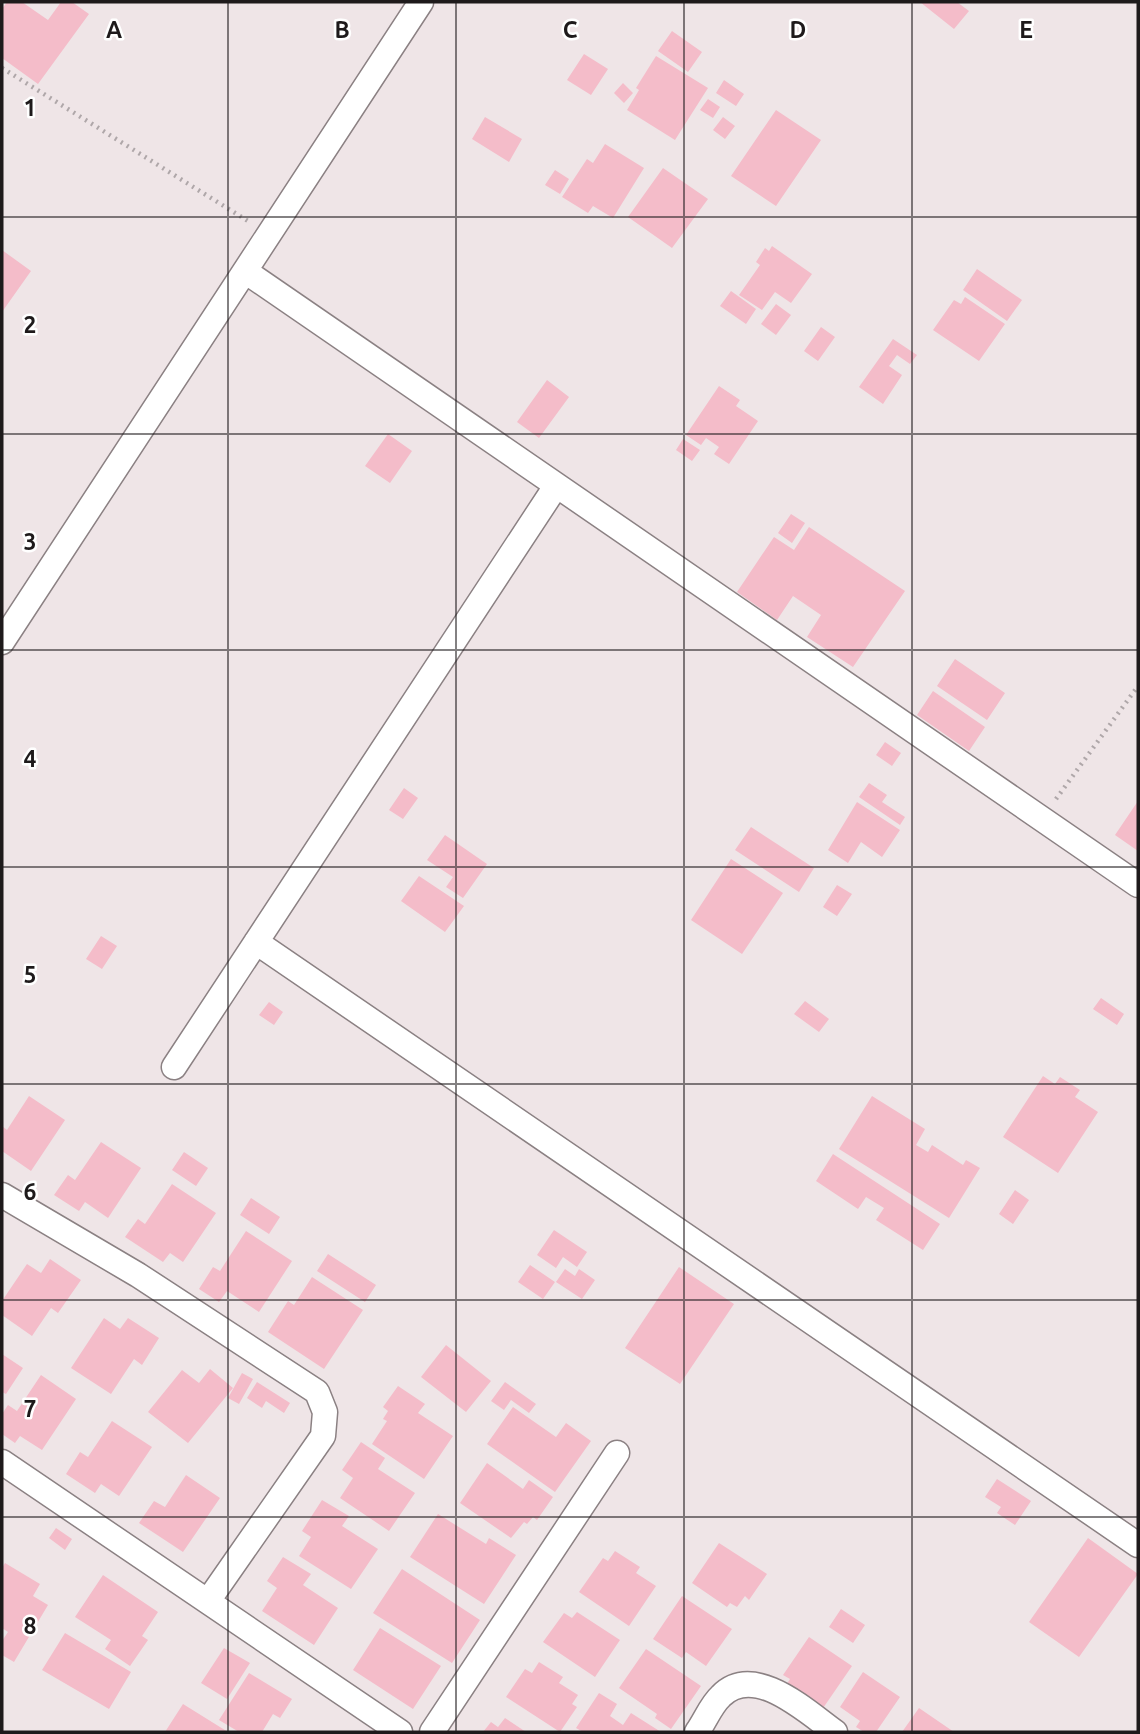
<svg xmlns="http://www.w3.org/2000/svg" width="1140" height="1734" font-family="Ubuntu,sans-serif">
<rect width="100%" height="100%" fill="#efe5e7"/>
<path fill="#f4bcc9" d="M7,2H22L48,20L61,2H72L89,14L38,84L2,58V9Z
M920,2H957L969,11L954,29Z
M672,31L702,52L688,72L658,51Z
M584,54L608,69L591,95L567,80Z
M656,56L708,88L675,140L627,110L639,90L636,88Z
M724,80L744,94L736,106L716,93Z
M623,83L633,93L624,103L614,93Z
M708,99L720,107L713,118L700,110Z
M776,110L821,140L776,206L731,176Z
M485,117L522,139L509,162L472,139Z
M723,117L735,126L725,139L713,130Z
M605,144L644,168L613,218L593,206L588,213L562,197L587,159L593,163Z
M663,168L708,199L672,248L628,217Z
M555,170L569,179L560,194L545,185Z
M772,246L812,274L791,303L775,292L762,310L739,295L760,265L756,262L765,248L769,251Z
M2,250L31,271L2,312Z
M977,269L1022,300L1007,321L963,290Z
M731,291L756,309L746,324L720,306Z
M965,297L1005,324L979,361L933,330L954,300L961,304Z
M776,304L791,315L776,335L761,324Z
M821,327L835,337L818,361L804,351Z
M893,339L917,355L910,364L897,355L889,366L902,375L883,404L859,387Z
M547,380L569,397L539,438L517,422Z
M719,386L740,400L736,406L758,421L729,464L714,454L719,447L706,438L701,445L686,435Z
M388,434L412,451L390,483L365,466Z
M683,439L700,450L692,461L676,450Z
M791,514L805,523L792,543L778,533Z
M809,527L905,591L853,667L807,637L821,615L793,596L777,620L737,592L774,537L794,550Z
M955,659L1005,693L987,720L937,686Z
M933,691L985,727L969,751L917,715Z
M885,742L901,753L892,766L876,755Z
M869,783L887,795L882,802L905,817L900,825L859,797Z
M404,788L418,798L403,819L389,810Z
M1138,801V851L1115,835Z
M857,802L900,830L882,857L861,842L848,863L828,850Z
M751,827L814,868L799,892L735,850Z
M445,835L487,864L463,898L446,887L453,877L427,860Z
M731,859L783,893L742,954L691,920Z
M419,876L464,906L445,932L401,901Z
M837,885L852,894L837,916L823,907Z
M101,936L117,946L102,969L86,959Z
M1101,998L1124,1014L1117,1025L1093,1009Z
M805,1001L829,1019L819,1032L794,1014Z
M269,1002L283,1012L274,1025L259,1015Z
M1043,1076L1055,1084L1060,1077L1080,1090L1075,1097L1098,1112L1058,1173L1003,1137Z
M29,1096L65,1120L31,1171L2,1151V1126L7,1130Z
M872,1096L925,1129L916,1145L928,1152L932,1145L963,1165L966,1160L980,1168L949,1218L839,1149Z
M101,1142L141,1168L108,1218L85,1202L79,1211L54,1195L68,1175L75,1180Z
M184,1152L208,1168L196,1186L172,1170Z
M833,1154L940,1224L923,1250L876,1220L884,1208L866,1197L858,1209L816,1181Z
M172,1184L216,1213L183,1262L170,1253L163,1262L125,1237L138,1219L145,1224Z
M1015,1190L1029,1200L1013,1224L999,1214Z
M251,1198L280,1217L269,1234L240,1215Z
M554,1230L587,1252L577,1267L563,1257L556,1268L537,1255Z
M246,1231L292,1261L259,1312L227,1291L219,1302L199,1289L213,1267L220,1271Z
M328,1254L376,1285L365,1302L317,1271Z
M50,1259L81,1280L58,1313L51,1308L32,1336L2,1315V1301L27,1264L41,1273Z
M530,1265L555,1282L543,1299L518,1282Z
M679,1267L734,1304L680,1384L625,1348Z
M565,1269L575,1276L579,1269L595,1280L582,1299L556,1282Z
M312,1277L363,1310L324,1369L268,1332L288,1301L294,1305Z
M104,1318L120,1329L128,1318L159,1338L142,1365L134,1359L111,1394L71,1368Z
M446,1345L491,1381L466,1412L421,1377Z
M2,1354L23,1368L6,1394L2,1392Z
M210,1369L233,1388L188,1443L148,1412L182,1370L199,1383Z
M242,1373L253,1379L239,1404L228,1398Z
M41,1375L76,1399L42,1450L20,1436L15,1443L2,1434V1414L8,1405L17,1411Z
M257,1382L290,1403L284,1413L266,1401L262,1408L247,1398Z
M505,1382L536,1404L529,1413L511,1400L504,1410L491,1401Z
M398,1386L425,1404L418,1413L453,1436L424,1479L372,1444L387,1421L383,1419L388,1411L383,1407Z
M513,1407L556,1437L566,1423L591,1441L555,1492L487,1444Z
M112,1421L152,1447L119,1496L101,1484L95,1493L66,1474L80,1452L88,1457Z
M361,1442L385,1458L378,1469L415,1493L389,1531L340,1498L353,1478L342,1470Z
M487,1463L523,1489L529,1480L553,1497L537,1520L533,1517L527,1524L524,1522L511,1538L460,1503Z
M186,1475L220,1498L183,1552L139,1523L154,1501L165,1507Z
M997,1479L1031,1501L1015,1525L997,1513L1001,1507L985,1497Z
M322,1500L349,1516L342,1526L378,1549L351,1589L299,1556L311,1537L302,1531Z
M438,1514L486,1544L489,1538L516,1555L484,1604L410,1557Z
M56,1528L72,1539L65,1550L49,1538Z
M1088,1538L1138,1574L1079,1657L1029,1622Z
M719,1543L767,1574L749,1600L745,1596L737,1607L730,1603L727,1607L692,1583Z
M615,1551L640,1567L636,1573L656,1586L629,1626L579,1592L603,1558L608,1561Z
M283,1557L311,1574L303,1585L338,1608L314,1645L262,1611L277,1588L267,1581Z
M5,1563L40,1584L33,1596L48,1605L14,1662L2,1655V1641L8,1632L2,1628V1568Z
M402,1569L480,1620L452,1663L373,1613Z
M103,1575L158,1612L142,1636L148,1640L130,1666L105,1649L111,1640L75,1617Z
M682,1596L732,1629L706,1666L686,1652L682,1658L653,1639Z
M841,1609L865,1625L853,1643L829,1627Z
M577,1612L620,1640L595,1677L543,1642L564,1613L572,1618Z
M380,1628L441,1666L413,1709L353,1670Z
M65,1633L131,1672L109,1709L42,1670Z
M809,1637L852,1666L819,1714L783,1690L790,1679L783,1675Z
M224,1648L250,1663L227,1699L201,1683Z
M646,1649L701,1686L671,1729L655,1718L657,1714L619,1688Z
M539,1662L563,1677L559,1683L578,1695L572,1704L577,1707L560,1732L506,1697L525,1669L532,1673Z
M863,1672L900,1697L876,1732H864L856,1727L860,1721L840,1707Z
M249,1673L292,1699L280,1718L273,1714L262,1732H239L219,1720Z
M599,1693L617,1704L610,1716L623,1725L631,1713L661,1732H583L576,1728Z
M183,1704L228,1732H165Z
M919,1708L954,1732H902Z
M505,1718L526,1732H483L491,1722L498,1727Z"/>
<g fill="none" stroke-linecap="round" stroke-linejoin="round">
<g stroke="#8b8183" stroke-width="27">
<path id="street" d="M245,271L1138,885
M2,642L421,2
M256,942L1138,1545
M174,1067L556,486
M2,1195L138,1275L317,1392L325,1412L323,1436L208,1601
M2,1462L400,1732
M432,1732L617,1453
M697,1732C705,1721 711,1705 721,1696C754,1662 807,1712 835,1732"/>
</g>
<path stroke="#afa7a9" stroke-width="4.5" stroke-dasharray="2 5" stroke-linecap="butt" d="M2,68L248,221
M1056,799L1138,686"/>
<use href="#street" stroke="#fff" stroke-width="24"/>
</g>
<path fill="none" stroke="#1e1a1b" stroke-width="2" stroke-opacity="0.55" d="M228,2V1732M456,2V1732M684,2V1732M912,2V1732M2,217H1138M2,434H1138M2,650H1138M2,867H1138M2,1084H1138M2,1300H1138M2,1517H1138"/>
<g font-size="23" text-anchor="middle" font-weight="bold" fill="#1e1a1b" stroke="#fff" stroke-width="5" stroke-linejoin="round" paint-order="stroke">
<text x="114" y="38">A</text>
<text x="342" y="38">B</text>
<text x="570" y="38">C</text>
<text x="798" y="38">D</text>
<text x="1026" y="38">E</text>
<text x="30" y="116">1</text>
<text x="30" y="333">2</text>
<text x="30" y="550">3</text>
<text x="30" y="767">4</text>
<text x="30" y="983">5</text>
<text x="30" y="1200">6</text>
<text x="30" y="1417">7</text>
<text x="30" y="1634">8</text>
</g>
<rect width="1140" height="1734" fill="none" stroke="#1e1a1b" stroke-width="7"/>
</svg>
